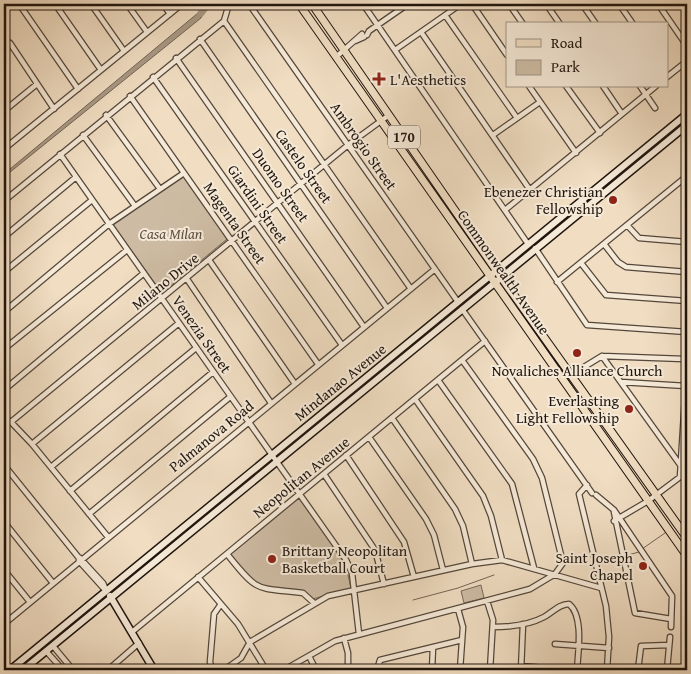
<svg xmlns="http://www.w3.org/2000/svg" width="691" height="674" font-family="'Gentium Book Plus',serif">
<rect width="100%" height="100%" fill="#f0ddc2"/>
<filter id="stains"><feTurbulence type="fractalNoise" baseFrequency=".004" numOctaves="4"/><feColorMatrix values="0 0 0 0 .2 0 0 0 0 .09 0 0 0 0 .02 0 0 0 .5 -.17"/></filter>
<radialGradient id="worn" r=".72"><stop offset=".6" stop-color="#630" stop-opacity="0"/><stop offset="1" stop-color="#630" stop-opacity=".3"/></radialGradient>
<path fill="#cdbba3" stroke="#766858" d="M183,175L227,239L162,293L113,225Z
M299,497L345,562L351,588L313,599C297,581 270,595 251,580C243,574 237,564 231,556V553Z
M481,585L484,598L464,603L461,591Z"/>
<path fill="#a99985" stroke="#726455" d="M204,4H208L201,18L4,177V174L204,8Z"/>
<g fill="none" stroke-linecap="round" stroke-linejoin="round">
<path stroke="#726455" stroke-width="1" d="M642,549L665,533
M599,563L639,552
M413,600L458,588L494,575"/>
<path stroke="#a99985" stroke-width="7" d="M201,13L208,4"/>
<g stroke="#54473b" stroke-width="7">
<path id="street" d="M19,4L78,89
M55,4L101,70
M91,4L124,51
M127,4L147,32
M163,4L170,14
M249,4L458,302
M363,4L528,244
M472,4L507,55
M509,4L523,24
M546,4L560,24
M582,4L596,24
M619,4L633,24
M658,4L687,46
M445,15L517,118
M224,21L411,289
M421,32L530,190
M367,35L369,31L408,4
M4,39L10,43L54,109
M200,39L387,308
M355,41L364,37
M395,50L461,4
M336,57L362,34
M176,58L364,327
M153,77L342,345
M667,77L687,61
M529,86L576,153
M566,86L600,133
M603,86L622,114
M640,86L655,108
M130,96L318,364
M4,111L37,84
M106,115L160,189
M83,135L135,206
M493,135L540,102
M356,139L370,129
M4,149L182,4
M687,153V154
M60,154L346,560L352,573L359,634
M4,201L224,21L229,4
M505,210L656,86
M627,225L639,238L687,242
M4,237L76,177
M604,244L618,262L626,267L687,272
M535,248L587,325L687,332
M209,260L295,384
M581,263L606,295L687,301
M4,272L92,200
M187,279L271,403
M557,282L687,176
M462,309L592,493
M4,312L109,224L184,173
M4,349L127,250
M602,356L681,466
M571,375L602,356L684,359L687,363
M438,380L512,484L534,568
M621,382L686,386
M4,390L144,273
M415,399L483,496L491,516L502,560
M4,418L11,422L32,444L108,537
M392,418L455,509L463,526L472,564
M11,422L348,145L389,115
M369,437L426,519L434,535L443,570
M32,444L179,323
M346,455L404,542L414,577
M4,465L79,558V561L106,591
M51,467L196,348
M324,474L375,550L384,584
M587,485L579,494L606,606L609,637L607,670
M70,491L213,372
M596,495L614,510L672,596L671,627
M614,512L635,613L671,619
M89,514L230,397
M614,521L648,501L680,477L687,364
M4,522L53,583
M227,554C259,594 255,587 303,593L314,603
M80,558L103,583L106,590
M4,570L30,602
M198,577L238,624L266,670
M487,601L493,620L490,670
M458,609L463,627L460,670
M4,624L435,269
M493,627C511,627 529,625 544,617C553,612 559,604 569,604C584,616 578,653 577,670
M132,632L485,341
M344,638L348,653V669
M555,644L609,648
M53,646L73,670
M46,651L63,670
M309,656L316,670
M521,666L570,670
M108,670L139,643
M218,670L211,666L210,662L214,614L221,604
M224,670L241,658L250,642L328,596L472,564L502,560L601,588
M284,670L335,641L530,589L555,574L563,563L542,478L533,459L462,360
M377,670L380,660L462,640
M432,670L433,647
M521,670L523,624
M638,670L641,646L669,645
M667,670L670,637"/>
</g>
<g stroke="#20150e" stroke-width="9">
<path id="secondary" d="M110,596L154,670
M10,670L687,114
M23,670L687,125"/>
</g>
<g stroke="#20150e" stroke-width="9">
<path id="primary" d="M299,4L687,556
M312,4L496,270L687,538"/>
</g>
<use href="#street" stroke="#f5e9d7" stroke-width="4.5"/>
<use href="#secondary" stroke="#f5e9d7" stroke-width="6"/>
<use href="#primary" stroke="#f0ddc2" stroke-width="7"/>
</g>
<g fill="#8f2418" stroke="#f5e9d7" stroke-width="2">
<path d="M376.5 71.5h5v5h5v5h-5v5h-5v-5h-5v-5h5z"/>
<circle cx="613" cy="200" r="5"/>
<circle cx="577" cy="353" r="5"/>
<circle cx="629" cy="409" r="5"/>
<circle cx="272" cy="559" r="5"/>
<circle cx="643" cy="566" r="5"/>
</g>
<g text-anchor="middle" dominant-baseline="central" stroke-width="4" stroke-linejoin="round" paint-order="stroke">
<rect fill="#f5e9d7" stroke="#60554a" stroke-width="1" x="388" y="125.5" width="32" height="23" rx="4"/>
<g font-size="14" font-weight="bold" fill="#20150e">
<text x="404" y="137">170</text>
</g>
<g font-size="15" fill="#20150e" stroke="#f5e9d7" text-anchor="end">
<text x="390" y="79" text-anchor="start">L'Aesthetics</text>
<text x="603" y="191">Ebenezer Christian<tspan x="603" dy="17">Fellowship</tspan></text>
<text x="577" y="370" text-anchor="middle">Novaliches Alliance Church</text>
<text x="619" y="400">Everlasting<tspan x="619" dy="17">Light Fellowship</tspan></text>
<text x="282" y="550" text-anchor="start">Brittany Neopolitan<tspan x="282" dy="17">Basketball Court</tspan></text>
<text x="633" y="557">Saint Joseph<tspan x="633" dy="17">Chapel</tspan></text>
</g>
<g font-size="15" fill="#20150e" stroke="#f5e9d7">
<text transform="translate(364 146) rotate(55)">Ambrogio Street</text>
<text transform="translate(304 166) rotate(55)">Castelo Street</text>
<text transform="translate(281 185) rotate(55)">Duomo Street</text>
<text transform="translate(258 204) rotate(55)">Giardini Street</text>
<text transform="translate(235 223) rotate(55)">Magenta Street</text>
<text transform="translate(504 272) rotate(55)">Commonwealth Avenue</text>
<text transform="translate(165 281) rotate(-39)">Milano Drive</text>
<text transform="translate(202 334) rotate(55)">Venezia Street</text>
<text transform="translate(340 382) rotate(-39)">Mindanao Avenue</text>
<text transform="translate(211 436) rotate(-39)">Palmanova Road</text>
<text transform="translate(301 477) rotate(-39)">Neopolitan Avenue</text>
</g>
<g font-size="15" font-style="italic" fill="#5d4f42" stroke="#f5e9d7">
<text x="171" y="233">Casa Milan</text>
</g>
</g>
<rect width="691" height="674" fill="none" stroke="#f0ddc2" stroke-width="20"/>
<rect x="5" y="5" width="681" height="664" fill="none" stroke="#20150e" stroke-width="2.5"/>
<rect x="10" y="10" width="671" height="654" fill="none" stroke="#20150e"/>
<rect x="506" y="22" width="162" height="65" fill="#f5e9d7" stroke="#a09487"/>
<rect x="516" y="39" width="25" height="8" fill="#f0ddc2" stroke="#a09487"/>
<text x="551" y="48" font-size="15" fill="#20150e">Road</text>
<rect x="516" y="60" width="25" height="15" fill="#cdbba3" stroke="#a09487"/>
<text x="551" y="72" font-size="15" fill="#20150e">Park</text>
<rect width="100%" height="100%" filter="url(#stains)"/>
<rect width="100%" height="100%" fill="url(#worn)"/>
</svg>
